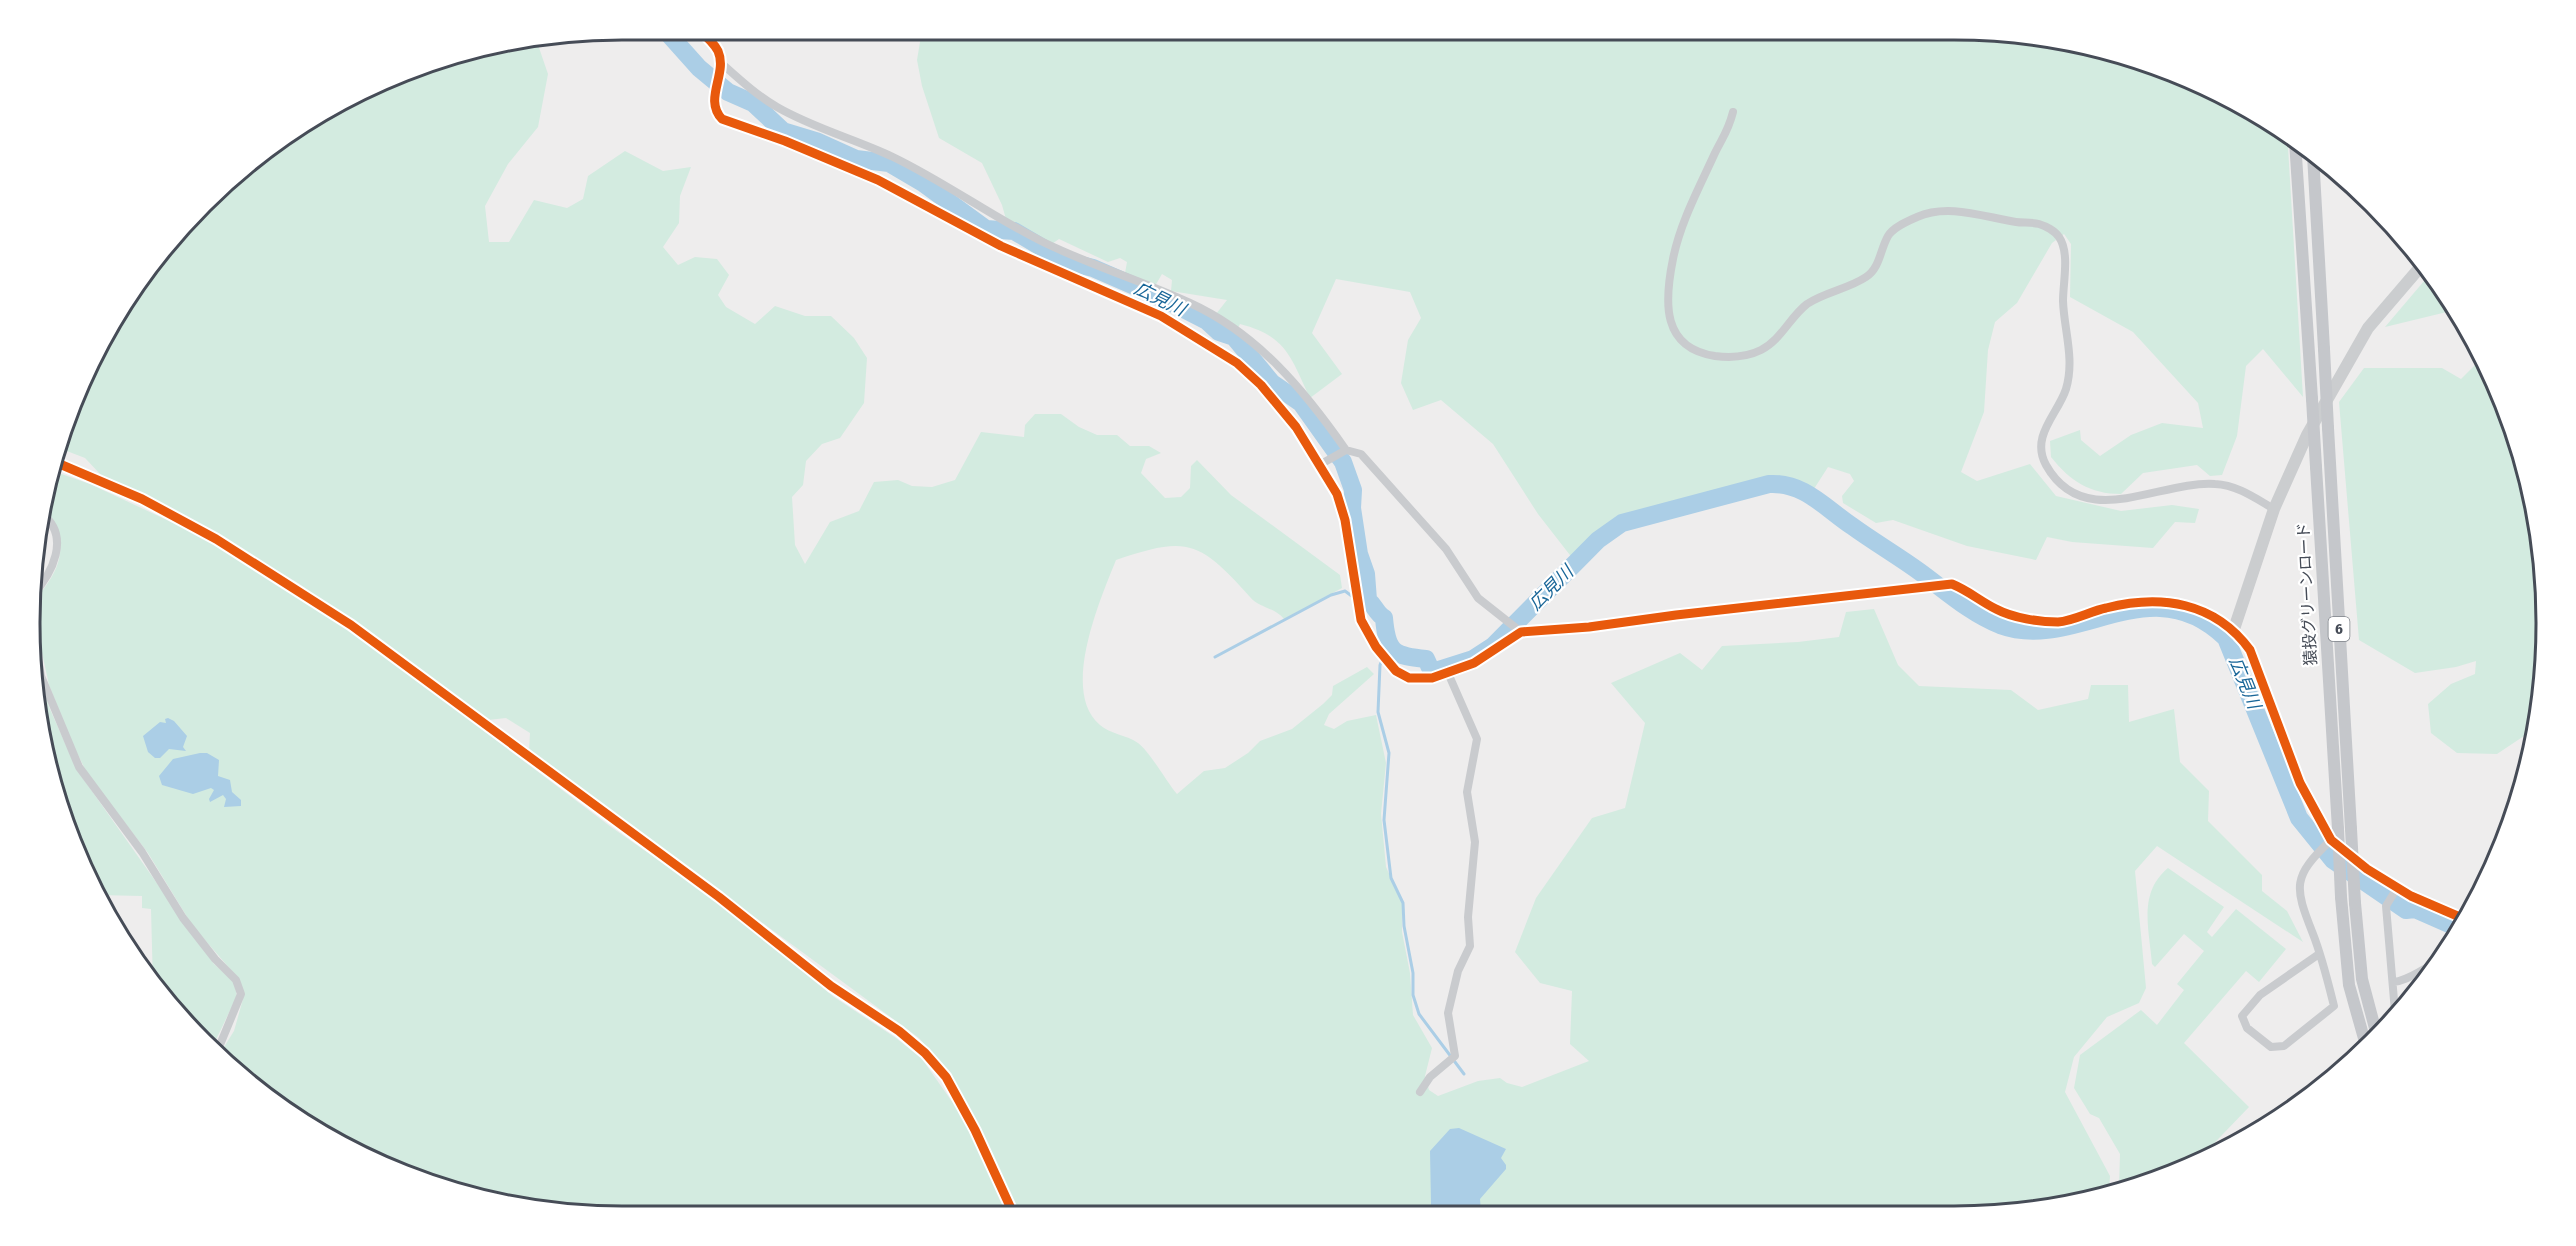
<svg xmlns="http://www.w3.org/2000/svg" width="2576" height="1246" font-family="'Fira Sans Condensed','Noto Sans JP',sans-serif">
<rect width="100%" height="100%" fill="#eeeded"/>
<path fill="#d3ebe0" d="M922,30H1953L2069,41L2180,75L2282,130L2288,147L2303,397L2263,349L2246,366L2237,436L2222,475L2210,476L2197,465L2143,473L2121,494C2090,494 2070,481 2051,457L2050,441L2080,430L2081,440L2100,456L2131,435L2162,423L2203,428L2198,403L2133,332L2070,297L2071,244L2064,234L2052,243L2017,303L1995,322L1988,350L1984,412L1961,472L1977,481L2030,464L2056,496L2121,511L2172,505L2199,509L2195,523L2175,522L2153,548L2072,542L2047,537L2036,560L1967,546L1893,520L1876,523L1843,503L1842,496L1854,481L1850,474L1828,467L1812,492L1787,479L1770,481L1624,518L1605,529L1573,559L1538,514L1493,444L1441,400L1413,410L1401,383L1408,340L1421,318L1410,292L1336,279L1312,333L1342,374L1310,398C1291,358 1287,336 1240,324L1237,330L1216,314L1227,300L1171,291L1172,280L1162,274L1155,286L1125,273L1127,262L1120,258L1108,262L1059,239L1036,255L1011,237L1002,205L982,163L939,138L922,86L917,60Z
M536,39L548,74L538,127L508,164L485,206L489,242H509L534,200L567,208L583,199L588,176L625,151L663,171L691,167L680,196L679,223L663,247L678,265L695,257L717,259L729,275L718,295L726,307L755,324L775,306L805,316H831L854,338L867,358L864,403L840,438L822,444L806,461L803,485L792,497L795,545L805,564L830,522L859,511L874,482L898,480L912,486L932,487L955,480L981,432L1024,437L1025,425L1035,414H1061L1079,427L1097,435H1117L1130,446H1149L1161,453L1146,459L1141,473L1165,498L1181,497L1190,488L1191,466L1197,460L1231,495L1340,575L1342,588L1284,619C1274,607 1259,608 1250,597C1200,541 1188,535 1116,560C1100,600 1060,692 1100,725C1110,734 1127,735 1138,743C1150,752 1166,781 1177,794L1204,771L1225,768L1248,753L1260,741L1292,729L1323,704L1332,695L1333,686L1367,667L1374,674L1329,714L1324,725L1334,729L1347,721L1376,715L1386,763L1381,814L1386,867L1402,903V932L1410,973L1413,1015L1432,1048L1425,1076L1429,1090L1438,1096L1478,1081L1500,1078L1507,1083L1522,1087L1589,1061L1570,1044L1572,991L1540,983L1515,952L1536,898L1592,818L1625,808L1645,723L1611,683L1680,653L1702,670L1722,646L1798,642L1839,637L1846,612L1874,609L1898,665L1919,686L2011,690L2038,710L2088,699L2091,685H2128L2129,722L2174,709L2180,762L2209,791L2208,821L2262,875V891L2287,911L2303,942L2157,846L2135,871L2146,988L2139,1003L2107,1017L2074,1057L2065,1092L2110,1176L2109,1190L2031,1211L1019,1215L982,1131L949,1073L919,1038L529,751L530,733L506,718L488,720L298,583L217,535L101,475L85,458L59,448L75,396L130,294L177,232L262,153L327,109L432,62L508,41Z
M2430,274L2455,310L2385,327Z
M2478,353C2521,434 2545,530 2546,623C2546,657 2539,694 2536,728L2497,754L2457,753L2431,733L2428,704L2451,684L2475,674L2476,661L2456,667L2415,673L2359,640L2339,402L2364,368H2442L2461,379L2479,361Z
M53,471L90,484L184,528L246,563L357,635L611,827L707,894L834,997L896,1038L922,1059L979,1140L1010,1215L623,1216L507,1205L396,1171L294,1116L232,1069L219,1055L234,1031L243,999L238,978L192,925L148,853L87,773L73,745L49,685L32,607C35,598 39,595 45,587C66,558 66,535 41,510Z
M33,651L49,707L77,770L214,964L234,982L237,996L212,1048L192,1027L186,1007L161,993L153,985L151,909L142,908V896L97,895L91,886L50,777L35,700Z
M2168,868L2224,907L2207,932L2212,937L2236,909L2286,949L2259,982L2246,971L2184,1043L2249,1107L2197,1161L2180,1171L2119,1187L2120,1154L2099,1118L2090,1114L2074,1088L2080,1055L2141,1010L2157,1025L2184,990L2177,984L2204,951L2184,934L2155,967L2152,964C2149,928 2138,893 2168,868Z"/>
<path fill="#abcee6" d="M168,718L174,721L187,736L183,747L186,751L169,749L160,758H155L148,752L143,736L160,722L166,723L165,719Z
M200,753H207L219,760L218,776L230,780L232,792L241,800V806L224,807L226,799L223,795L210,802L209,799L214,790L211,788L193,794L162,785L159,776L173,759Z
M1459,1128L1506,1149L1501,1158L1506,1165V1169L1480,1199L1481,1213H1427L1431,1204L1430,1151L1450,1129Z"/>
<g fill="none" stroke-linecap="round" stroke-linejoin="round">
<path stroke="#abcee6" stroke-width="3" d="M1388,645L1380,665L1378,712L1389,753L1384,820L1391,878L1403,903L1404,926L1413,973V995L1419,1014L1464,1074
M1215,657L1331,595L1345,591L1353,597"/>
<path stroke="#abcee6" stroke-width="18" d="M665,30L699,68L728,92L753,103L783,131L816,141L856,159L889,163L923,183L986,229L1014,231L1065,261L1093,268L1162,298L1207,321L1219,332L1234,337L1272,383L1301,403L1343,462L1353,490L1352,508L1359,554L1366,574L1368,600C1375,606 1376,613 1384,618C1387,653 1394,656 1426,659L1432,672L1473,659L1493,646L1598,540L1622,523L1769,484C1804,482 1825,508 1852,526C1874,542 1898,556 1920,572C1946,591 1970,613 2000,625C2076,653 2150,564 2226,638L2299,818L2333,860L2406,910L2415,909L2456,927"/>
<path stroke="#c9cbce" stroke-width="8" d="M699,30C706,36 714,43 718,51C728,74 703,99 722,119L785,141L878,180L1001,246L1161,316L1237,363L1261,385L1296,427L1337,494L1345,520L1361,620L1376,647L1396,671L1409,678H1432L1474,663L1521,632L1589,627L1676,615L1952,584C1969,591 1980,601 1996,609C2013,618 2039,622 2058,622C2073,621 2091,611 2106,608C2161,594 2215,602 2250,650L2300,783L2331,840L2367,869L2411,896L2462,918
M720,62C738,78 756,95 777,107C813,128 855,139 893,157C945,182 991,216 1043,242C1090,265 1142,281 1190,303C1258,334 1304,390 1346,450
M1733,112C1728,132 1722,138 1714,155C1699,188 1680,223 1673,259C1664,303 1662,348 1715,356C1731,358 1747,357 1761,350C1781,340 1790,317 1807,304C1825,292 1848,289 1866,277C1880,268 1880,250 1888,236C1893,227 1908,221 1917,217C1948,203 1984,217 2016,222C2023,223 2032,222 2039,224C2046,226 2055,231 2059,237C2070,253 2063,282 2063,301C2064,330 2075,359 2066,389C2058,414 2030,436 2046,465C2084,533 2160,480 2215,484C2237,485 2255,498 2274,509
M1321,464L1346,450L1361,454L1446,549L1478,598L1521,632
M32,596C52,574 72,536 41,513
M33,630L41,676L79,767L142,852L183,918L215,959L236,980L241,994L217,1052
M2319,954L2260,995L2242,1016L2247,1028L2271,1047L2284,1046L2334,1006C2328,982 2322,957 2313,934C2294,886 2292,877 2331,840
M2436,963L2444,944L2449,939
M2393,982C2410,980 2419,970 2435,964
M2395,1012L2386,906L2397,888
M1420,1092L1430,1077L1455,1056L1448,1013L1458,971L1470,946L1468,917L1475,842L1467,792L1477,739L1448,673"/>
<path stroke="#cbcdcf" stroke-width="12" d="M55,462L142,499L216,539L351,625L719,897L831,986L899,1031L925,1053L946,1077L975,1130L1014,1215
M2233,632L2274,509L2307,435L2368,328L2422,265"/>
<path stroke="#c5c7cb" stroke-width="12" d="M2295,141L2312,399
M2313,155L2324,349
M2328,428L2351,829
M2316,467L2338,829
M2341,897L2349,985L2365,1042
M2355,903L2362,979L2376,1032"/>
<path stroke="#c5c7cb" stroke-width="12" d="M2324,349L2328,428
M2312,399L2316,467
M2338,829L2341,897
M2351,829L2355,903"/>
<g stroke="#fff" stroke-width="13">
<path id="cycleway" d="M699,30C706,36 714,43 718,51C728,74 703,99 722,119L785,141L878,180L1001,246L1161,316L1237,363L1261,385L1296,427L1337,494L1345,520L1361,620L1376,647L1396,671L1409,678H1432L1474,663L1521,632L1589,627L1676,615L1952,584C1969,591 1980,601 1996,609C2013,618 2039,622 2058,622C2073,621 2091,611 2106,608C2161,594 2215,602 2250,650L2300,783L2331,840L2367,869L2411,896L2462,918
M55,462L142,499L216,539L351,625L719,897L831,986L899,1031L925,1053L946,1077L975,1130L1014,1215"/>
</g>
<use href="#cycleway" stroke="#e8590c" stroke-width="9"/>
</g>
<g text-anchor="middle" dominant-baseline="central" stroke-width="4.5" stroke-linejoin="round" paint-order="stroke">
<rect fill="#fff" stroke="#7e8289" stroke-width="1.5" x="2328.5" y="617" width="21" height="24" rx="4.5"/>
<g font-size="15" font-weight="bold" fill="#464c57">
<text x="2339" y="629">6</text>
</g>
<g font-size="16" fill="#464c57" stroke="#fff">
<text transform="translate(2307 594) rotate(-93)">猿投グリーンロード</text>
</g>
<g font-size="18" font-style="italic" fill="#196698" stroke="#fff">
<text transform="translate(1160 299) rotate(26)">広見川</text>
<text transform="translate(1551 588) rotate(-45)">広見川</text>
<text transform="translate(2245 683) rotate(68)">広見川</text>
</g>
</g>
<path d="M0 0H2576V1246H0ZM622 40H1954A582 582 0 0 1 2536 622V624A582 582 0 0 1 1954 1206H622A582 582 0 0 1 40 624V622A582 582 0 0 1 622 40Z" fill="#fff" fill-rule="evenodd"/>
<path fill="none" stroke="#464c57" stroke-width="3" d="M622 40H1954A582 582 0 0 1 2536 622V624A582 582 0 0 1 1954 1206H622A582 582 0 0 1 40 624V622A582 582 0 0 1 622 40Z"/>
</svg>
